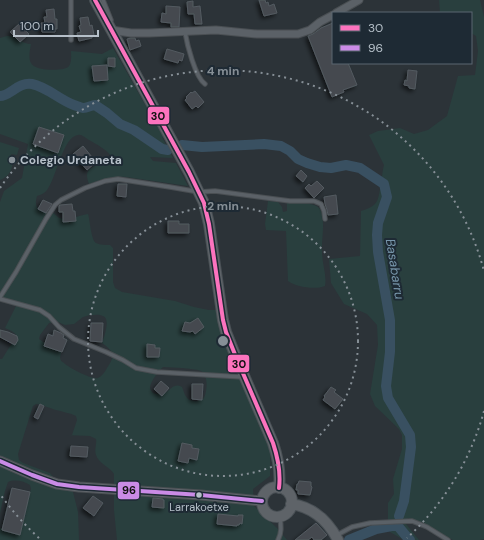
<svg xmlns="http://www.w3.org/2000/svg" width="484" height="540" font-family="'DM Sans',sans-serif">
<defs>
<filter id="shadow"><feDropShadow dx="-2.5" dy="2.5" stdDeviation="2" flood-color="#0009"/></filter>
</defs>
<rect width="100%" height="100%" fill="#2c3338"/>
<path fill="#293f3e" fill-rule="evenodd" d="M439,0H480L484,17V539L480,540H453L417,521L408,518L406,524L419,540H404L390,532L388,523V503L394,494L393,479L402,449V435L399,429L375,406L370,394L378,345L377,325L367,314L344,304L331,283L329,259L360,256L361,211C367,209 374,207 377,201C380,197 382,172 384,165L369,135L378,131L400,128L414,134L428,130L447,116L458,76L475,75L478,51L476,36L471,33V13H440Z
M7,36C16,35 21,44 31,44C30,50 28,58 31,63C34,71 65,72 69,66C72,62 71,55 71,51L102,54L113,48L164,138L162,137L173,158L150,157L153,161L176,163L188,186L126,177C110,176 104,179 89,184C81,164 99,168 110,159L111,156C106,149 96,144 89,140C85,138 82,134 78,135C63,136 56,179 47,190C45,193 41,195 37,196C32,214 46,208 53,213C57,215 58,219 64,219C72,219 81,215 88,214C90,220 91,240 96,243C100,245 106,245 110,245L113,248V282L115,288L122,292L175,301L194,307L209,310H216L233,358L270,448V476L253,489L254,506L278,529L287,540H117L114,510V474C110,467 98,463 96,455C94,450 97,444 96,439L90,436L66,435H72L77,420L76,416C70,413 63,412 56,410C49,408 44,405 36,404L33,406L32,409L18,454L19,460L23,463L50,473L54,478L72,488L78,512L79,540H0V528L3,529L22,520L31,489L30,485C24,481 15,479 8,482L5,491L0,513V359H2L12,343L18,340C17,332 11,331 5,328L18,302L0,299V202L4,191L22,178L28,144L0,134V38ZM90,315C94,315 99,314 103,316C111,319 104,337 102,343C115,352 115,356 107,368C105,372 102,376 98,378C92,380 69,368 64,363C61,361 61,361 60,358L61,352L46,344L39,339L40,335L49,323L58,322L65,325L74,324L83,317ZM163,367C170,367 176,368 182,368C188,369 196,369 201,371C209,376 207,391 204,398C200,402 193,402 188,399L185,395L182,387C170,380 170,399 153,393C151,390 150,390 150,387C151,381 159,370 163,367Z
M0,142L19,148L17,155L11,154C15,165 11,176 0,180Z
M268,201L278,202L282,207L283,212L287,211V203C295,203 312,202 318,207C327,214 321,241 322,252C322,264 327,275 325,286C315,290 296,287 288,281L286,231L266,230L265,224Z"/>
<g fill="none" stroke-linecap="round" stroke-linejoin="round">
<path stroke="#395061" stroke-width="10" d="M0,96C10,96 18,82 32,84C47,87 60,100 74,105C77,106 81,108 83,108C87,108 92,105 95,105L107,113L120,124L134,130L162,149L168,150
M182,145L202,147L264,144L281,146L290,151L298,159L307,163L320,167L331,168L346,165L360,168L384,184L387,197L378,223L377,235L378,252L390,320V352L386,386L388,398L410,435L411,447L404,501L399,516
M397,525L407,537L410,540
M349,540L376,529L397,525"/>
</g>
<path fill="#444a4f" stroke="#535a60" filter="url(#shadow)" d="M259,0H265L266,3L268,2L269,6L274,4L277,13L264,16Z
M193,1V7L200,6L202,24H195L194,14H188L187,2Z
M166,6L180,7L179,27H171V23L161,22L162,13L166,14Z
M54,9L55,19H57V29H55V32H42L41,23H45L44,17H47L46,10Z
M88,17L90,26L92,25L94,35L92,36V38L79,41L77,33L81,32L79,26L81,25L80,18Z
M333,23V63H348L357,85L343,90L344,92L332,97L308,36L313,34L321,28Z
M19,24L29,34L20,42L10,32Z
M131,38H135L136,41L139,40L141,46L130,50L127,39Z
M167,49L184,54L182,61L179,60L178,63L164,59Z
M108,58H115V67L108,66Z
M107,65L108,80L94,81L92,66Z
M408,70L417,71L415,89L409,88V86L404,85L405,80L407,81Z
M195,91L204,102L198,108L196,106L192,109L185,100L187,98L186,97L191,92L192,93Z
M39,127L64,135L58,153L33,144Z
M83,146L96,162L87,170L73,154Z
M301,170L307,176L303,182L296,176Z
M317,181L324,188L314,198L305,188L309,184L311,186Z
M118,184H127L126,197L117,196Z
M336,195L338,214L328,215L327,210L325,204L324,197Z
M43,200L52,204L46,213L38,209Z
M72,204L73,211H75L76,221L63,222V212H59V206L60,205Z
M168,221H179V224H189V233H168Z
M198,318L204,327L195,334L193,331L190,332L182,331L185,322L190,323Z
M91,323H103L102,342L90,341Z
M0,330L8,332L17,336L18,340L15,345L0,337Z
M54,330L61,333L64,335L63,338L67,340L62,352L44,346L48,334L53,336Z
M147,344L155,345V348H160L159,357H147Z
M161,381L169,388L162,396L154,389Z
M192,384H203L202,400L192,399Z
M331,387L336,390L334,392L343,399L335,409L323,400L325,397L324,396Z
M40,404L44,406L38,419L34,417Z
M182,443L192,445V448L199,449L197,460L189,458L188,463L178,461Z
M71,446L88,447L87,457L70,456Z
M299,481L311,482V486L312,487L310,495L298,494V490H296L297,484H298Z
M12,488L30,492L20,535L2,530Z
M93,496L103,503L94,516L83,508Z
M153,498L163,499V500H164V508L152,507Z
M218,514L238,516V515H243L242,524L240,523L239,525H237V526L217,524Z
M316,523L327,535L321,540H314L312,537L308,540H295Z"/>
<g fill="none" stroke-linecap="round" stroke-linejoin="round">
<g stroke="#4a4f53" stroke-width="5.5">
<path id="lane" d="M103,0L111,20
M185,32C187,44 195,77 205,84
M71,40V0
M0,297L16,272L46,219L55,205L61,200L85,188L105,181L118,179L170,187L199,192L215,191L290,201H314L321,204L324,211L325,219
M0,299L40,310L49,316L59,327L74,339L106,352L123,360L136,368L157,372L243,377
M337,535L352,527L370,523L412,521L427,527L448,540
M278,540C282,532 281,526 280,517"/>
</g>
<g stroke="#4a4f53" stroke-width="9">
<path id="street" d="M336,13L359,0
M111,30L131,33H149L216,30L257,34H298L310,30L320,22L333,15"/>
</g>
<g stroke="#4a4f53" stroke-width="11">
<path id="secondary" d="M0,461L32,475L57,484L79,487L201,495L262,501"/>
</g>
<g stroke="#495055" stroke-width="12">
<path id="primary" d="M95,0L189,172L204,203L209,224L223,320L226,332L236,357L273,443C278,458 281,472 279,488
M262 502a15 15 0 1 1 30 0a15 15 0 1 1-30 0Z
M291,504C313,507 328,521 338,540"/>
</g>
<use href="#lane" stroke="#5b6167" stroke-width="3.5"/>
<use href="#street" stroke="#5b6167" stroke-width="7"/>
<use href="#secondary" stroke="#60656b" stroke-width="9"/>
<use href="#primary" stroke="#5e6368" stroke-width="10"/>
<g stroke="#1e2a34" stroke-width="7">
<path id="bus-1" d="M95,0L189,172L204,203L209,224L223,320L226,332L236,357L273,443C278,458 281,472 279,488"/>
</g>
<g stroke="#1e2a34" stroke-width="7">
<path id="bus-2" d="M0,461L32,475L57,484L79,487L201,495L262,501"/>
</g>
<use href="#bus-1" stroke="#fc73be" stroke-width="4"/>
<use href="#bus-2" stroke="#ca8be6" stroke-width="4"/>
</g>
<g fill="none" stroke="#868f96" stroke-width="2" stroke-dasharray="2 4">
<circle cx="223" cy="341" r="135"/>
<path d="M484 411A270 270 0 0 1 407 538M39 538A270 270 0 0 1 0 494M0 188A270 270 0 0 1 484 271"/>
</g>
<circle fill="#868f96" stroke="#1e2a34" stroke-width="1.5" cx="12" cy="160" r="4"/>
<circle fill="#b6c0c9" stroke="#1e2a34" stroke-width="1.5" cx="199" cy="495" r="3.5"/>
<g text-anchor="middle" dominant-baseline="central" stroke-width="4" stroke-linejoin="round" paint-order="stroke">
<g font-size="11" fill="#b6c0c9" stroke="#1e2a34">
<text x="199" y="507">Larrakoetxe</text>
</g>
<g font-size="12" font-weight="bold" fill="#b6c0c9" stroke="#1e2a34" text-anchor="start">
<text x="20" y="160">Colegio Urdaneta</text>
</g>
<g font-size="13" font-style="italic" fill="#7796ab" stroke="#1e2a34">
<text transform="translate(395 269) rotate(81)">Basabarru</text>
</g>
</g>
<circle cx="223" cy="341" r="6" fill="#868f96" stroke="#1e2a34" stroke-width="2"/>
<g font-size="12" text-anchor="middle" font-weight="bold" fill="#868f96" stroke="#1e2a34" stroke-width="4" stroke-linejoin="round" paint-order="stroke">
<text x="223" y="75">4 min</text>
<text x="223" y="210">2 min</text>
</g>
<g stroke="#1e2a34" stroke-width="1.5">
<rect x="147" y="106" width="23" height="19" rx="4" fill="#fc73be"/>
<rect x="227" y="354" width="23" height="19" rx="4" fill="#fc73be"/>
<rect x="117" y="481" width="23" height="19" rx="4" fill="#ca8be6"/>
</g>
<g font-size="11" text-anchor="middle" font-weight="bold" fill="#111">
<text x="158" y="120">30</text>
<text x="239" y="368">30</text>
<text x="129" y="494">96</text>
</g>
<rect x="332" y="12" width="140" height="52" fill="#1e2a34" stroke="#5b6670"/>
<rect x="340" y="25" width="20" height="6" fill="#fc73be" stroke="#5b6670"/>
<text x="368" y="32" font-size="12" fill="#b6c0c9">30</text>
<rect x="340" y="45" width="20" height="6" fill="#ca8be6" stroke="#5b6670"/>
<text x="368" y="52" font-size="12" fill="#b6c0c9">96</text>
<path d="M14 30v6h84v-6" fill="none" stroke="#b6c0c9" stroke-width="2"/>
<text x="20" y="30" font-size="12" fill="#b6c0c9" stroke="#1e2a34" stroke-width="3" paint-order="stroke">100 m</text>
</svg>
